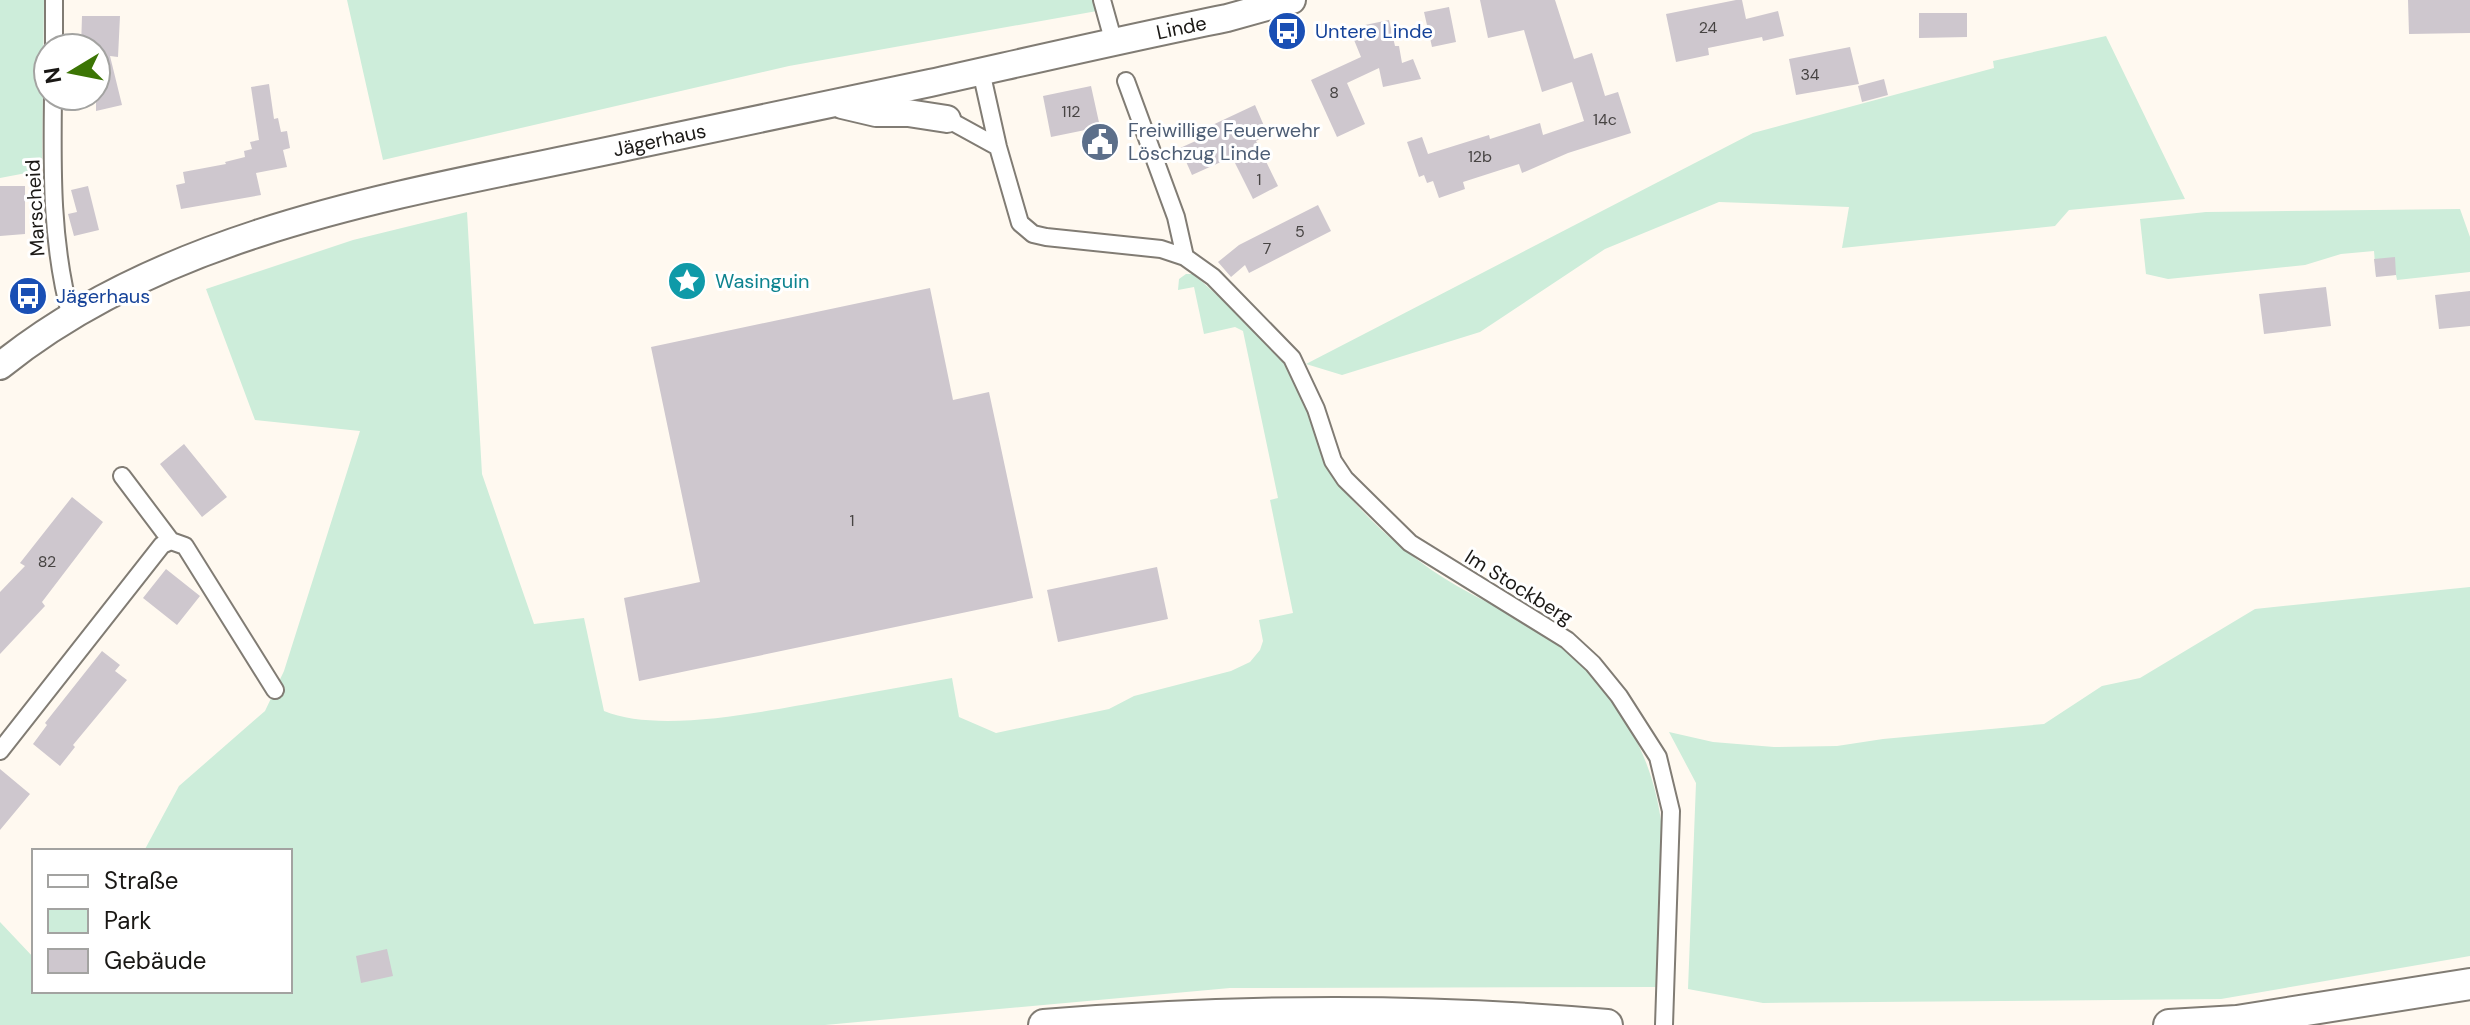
<svg xmlns="http://www.w3.org/2000/svg" width="2470" height="1025" font-family="'DM Sans',sans-serif">
<rect width="100%" height="100%" fill="#fff9f0"/>
<path fill="#cdedda" d="M0,0H44L42,170L0,178Z
M347,0H1094L1097,11L789,66L383,160Z
M2106,36L2185,199L2069,210L2055,226L1842,248L1849,207L1719,202L1605,249L1480,332L1342,375L1306,364L1753,133L1994,68L1993,61Z
M2460,209L2470,237V272L2397,280L2396,275L2376,276L2374,251L2341,254L2305,265L2168,279L2146,274L2140,219L2206,212Z
M467,212L482,474L534,624L584,618L604,711C659,734 765,711 824,701C866,693 909,686 952,678L959,717L996,733L1109,709L1134,696L1231,671L1250,662L1260,650L1263,641L1259,620L1293,613L1270,500L1278,498L1243,331L1235,327L1204,334L1194,287L1178,290L1179,279L1186,274H1193C1209,287 1223,301 1238,315C1262,337 1285,358 1299,389C1314,423 1318,459 1342,488C1374,527 1414,561 1457,586C1487,603 1519,617 1547,637C1615,685 1658,758 1663,841L1656,987L1230,988L825,1025H0V922L34,958V991H290V851H144L179,786L265,711L284,671L360,431L255,420L206,289L353,240Z
M2470,587V956L2221,999L1763,1003L1688,989L1696,783L1669,732L1713,742L1774,747L1837,746L1883,739L2044,724L2102,686L2140,678L2255,609Z"/>
<path fill="#cec7ce" d="M1480,0H1555L1574,59L1592,53L1605,96L1618,92L1631,133L1568,153L1522,173L1519,164L1463,182L1465,189L1439,198L1433,181L1427,183L1424,175L1419,177L1407,142L1422,137L1428,154L1489,135L1490,139L1540,123L1543,135L1584,121L1572,82L1542,92L1524,30L1488,38Z
M1736,0H1742L1746,19L1778,11L1784,36L1763,41L1762,37L1708,48L1709,55L1676,62L1666,14Z
M2408,0H2470V33L2409,34Z
M1449,7L1456,42L1432,47L1424,12Z
M1919,13H1967V37L1919,38Z
M82,16H120L118,57L110,56L122,105L96,111V48H81Z
M1389,20L1395,46H1399L1402,63L1413,59L1421,79L1383,87L1379,68L1347,83L1365,124L1337,137L1311,80L1361,57L1352,35L1367,32L1365,25Z
M1850,47L1859,84L1796,95L1789,59Z
M1884,79L1888,95L1862,102L1858,86Z
M269,84L274,119L278,118L281,132L287,131L290,148L283,150L287,167L256,173L261,195L181,209L176,185L185,183L183,172L226,164L225,162L245,157L244,151L252,149L250,142L259,140L251,87Z
M1091,86L1100,127L1051,137L1043,96Z
M1255,105L1268,135L1256,141L1278,186L1253,199L1232,157L1192,175L1180,148L1209,135L1206,128Z
M0,186H25V234L0,236Z
M88,186L99,230L74,236L68,214L77,212L71,190Z
M1318,205L1331,231L1249,273L1245,265L1231,277L1218,262L1239,245Z
M2395,257L2396,275L2376,277L2374,259Z
M2326,287L2331,326L2264,334L2259,294Z
M930,288L953,400L989,392L1033,598L639,681L624,598L700,582L651,347Z
M2470,291V326L2439,329L2435,295Z
M184,444L227,497L202,517L160,464Z
M72,497L103,522L42,602L45,606L0,654V592L25,566L20,563Z
M1157,567L1168,619L1058,642L1047,590Z
M166,569L200,596L177,625L143,598Z
M102,651L120,665L115,671L127,680L73,745L75,747L60,766L33,744L47,725L45,723Z
M0,769L30,794L0,830Z
M387,949L393,976L361,983L356,956Z"/>
<g fill="none" stroke-linecap="round" stroke-linejoin="round">
<g stroke="#817c74" stroke-width="20">
<path id="minor" d="M1102,0L1114,43
M54,48V0
M981,71L998,147L1020,223L1033,234L1046,237L1161,249L1185,257L1213,277L1292,358L1316,409L1333,461L1345,479L1410,543L1567,640L1593,664L1619,696L1658,757L1671,811L1664,1025
M1126,81L1176,217L1185,257
M53,96C52,171 51,244 71,317
M947,119L998,147
M122,476L171,541L185,546L275,690
M0,751L162,545L171,541"/>
</g>
<g stroke="#817c74" stroke-width="30">
<g id="primary">
<path d="M842,105L876,113H908L947,119"/>
<path id="s1" d="M0,366C177,223 424,191 640,144C737,123 834,104 930,83C1029,61 1128,38 1227,18L1292,0"/>
</g>
</g>
<g stroke="#817c74" stroke-width="34">
<path id="motorway" d="M1044,1025C1231,1010 1420,1008 1607,1025
M2169,1025L2237,1021L2470,984"/>
</g>
<use href="#minor" stroke="#fff" stroke-width="16"/>
<use href="#primary" stroke="#fff" stroke-width="26"/>
<use href="#motorway" stroke="#fff" stroke-width="30"/>
</g>
<defs>
<g id="bus-disc" transform="scale(2)"><circle r="9.5" fill="#1a4fb4" stroke="#fff"/><path d="M-5-6H5V4H4V6H2V4H-2V6H-4V4H-5ZM-3.5-4V0h7V-4ZM-3.5 1.2v1.5H-2V1.2ZM2 1.2v1.5H3.5V1.2Z" fill="#fff"/></g>
<g id="civic-disc" transform="scale(2)"><circle r="9.5" fill="#5c6f8a" stroke="#fff"/><path d="M-.6-6.5H3V-4.5H.6V-3L4-1V1h2V6H-6V1h2V-1L-.6-3ZM-1.2 2.5V6h2.4V2.5Z" fill="#fff"/></g>
<g id="sight-disc" transform="scale(2)"><circle r="9.5" fill="#0f9aa8" stroke="#fff"/><path d="M0-6L1.8-2.2L6-1.7L2.9 1.2L3.7 5.4L0 3.3L-3.7 5.4L-2.9 1.2L-6-1.7L-1.8-2.2Z" fill="#fff"/></g>
</defs>
<g fill-rule="evenodd">
<use href="#bus-disc" x="1287" y="31"/>
<use href="#civic-disc" x="1100" y="142"/>
<use href="#sight-disc" x="687" y="281"/>
<use href="#bus-disc" x="28" y="296"/>
</g>
<g text-anchor="middle" dominant-baseline="central" stroke-width="6" stroke-linejoin="round" paint-order="stroke">
<g font-size="16" fill="#474443">
<text x="1708" y="27">24</text>
<text x="1810" y="74">34</text>
<text x="1334" y="92">8</text>
<text x="1071" y="111">112</text>
<text x="1605" y="119">14c</text>
<text x="1480" y="156">12b</text>
<text x="1259" y="179">1</text>
<text x="1300" y="231">5</text>
<text x="1267" y="248">7</text>
<text x="852" y="520">1</text>
<text x="47" y="561">82</text>
</g>
<g font-size="20" fill="#1a1815" stroke="#fff">
<text stroke="none"><textPath href="#s1" startOffset="1238">Linde</textPath></text>
<text stroke="none"><textPath href="#s1" startOffset="704">Jägerhaus</textPath></text>
<text transform="translate(35 208) rotate(-93)">Marscheid</text>
<text transform="translate(1519 587) rotate(32)">Im Stockberg</text>
</g>
<g font-size="20" fill="#164399" stroke="#fff" text-anchor="start">
<text x="1315" y="31">Untere Linde</text>
<text x="56" y="296">Jägerhaus</text>
</g>
<g font-size="20" fill="#4e5e75" stroke="#fff" text-anchor="start">
<text x="1128" y="130">Freiwillige Feuerwehr<tspan x="1128" dy="23">Löschzug Linde</tspan></text>
</g>
<g font-size="20" fill="#0d838f" stroke="#fff" text-anchor="start">
<text x="715" y="281">Wasinguin</text>
</g>
</g>
<rect x="32" y="849" width="260" height="144" fill="#ffffff" stroke="#a3a3a1" stroke-width="2"/>
<rect x="48" y="875" width="40" height="12" fill="#ffffff" stroke="#a3a3a1" stroke-width="2"/>
<text x="104" y="889" font-size="24" fill="#1a1815">Straße</text>
<rect x="48" y="909" width="40" height="24" fill="#cdedda" stroke="#a3a3a1" stroke-width="2"/>
<text x="104" y="929" font-size="24" fill="#1a1815">Park</text>
<rect x="48" y="949" width="40" height="24" fill="#cec7ce" stroke="#a3a3a1" stroke-width="2"/>
<text x="104" y="969" font-size="24" fill="#1a1815">Gebäude</text>
<g transform="translate(72 72) rotate(260)"><circle r="38" fill="#ffffff" stroke="#a3a3a1" stroke-width="2"/>
<path d="M0-6L14 30L0 20L-14 30Z" fill="#3c7505"/>
<text y="-12" font-size="22" font-weight="bold" text-anchor="middle" fill="#1a1815">N</text>
</g>
</svg>
